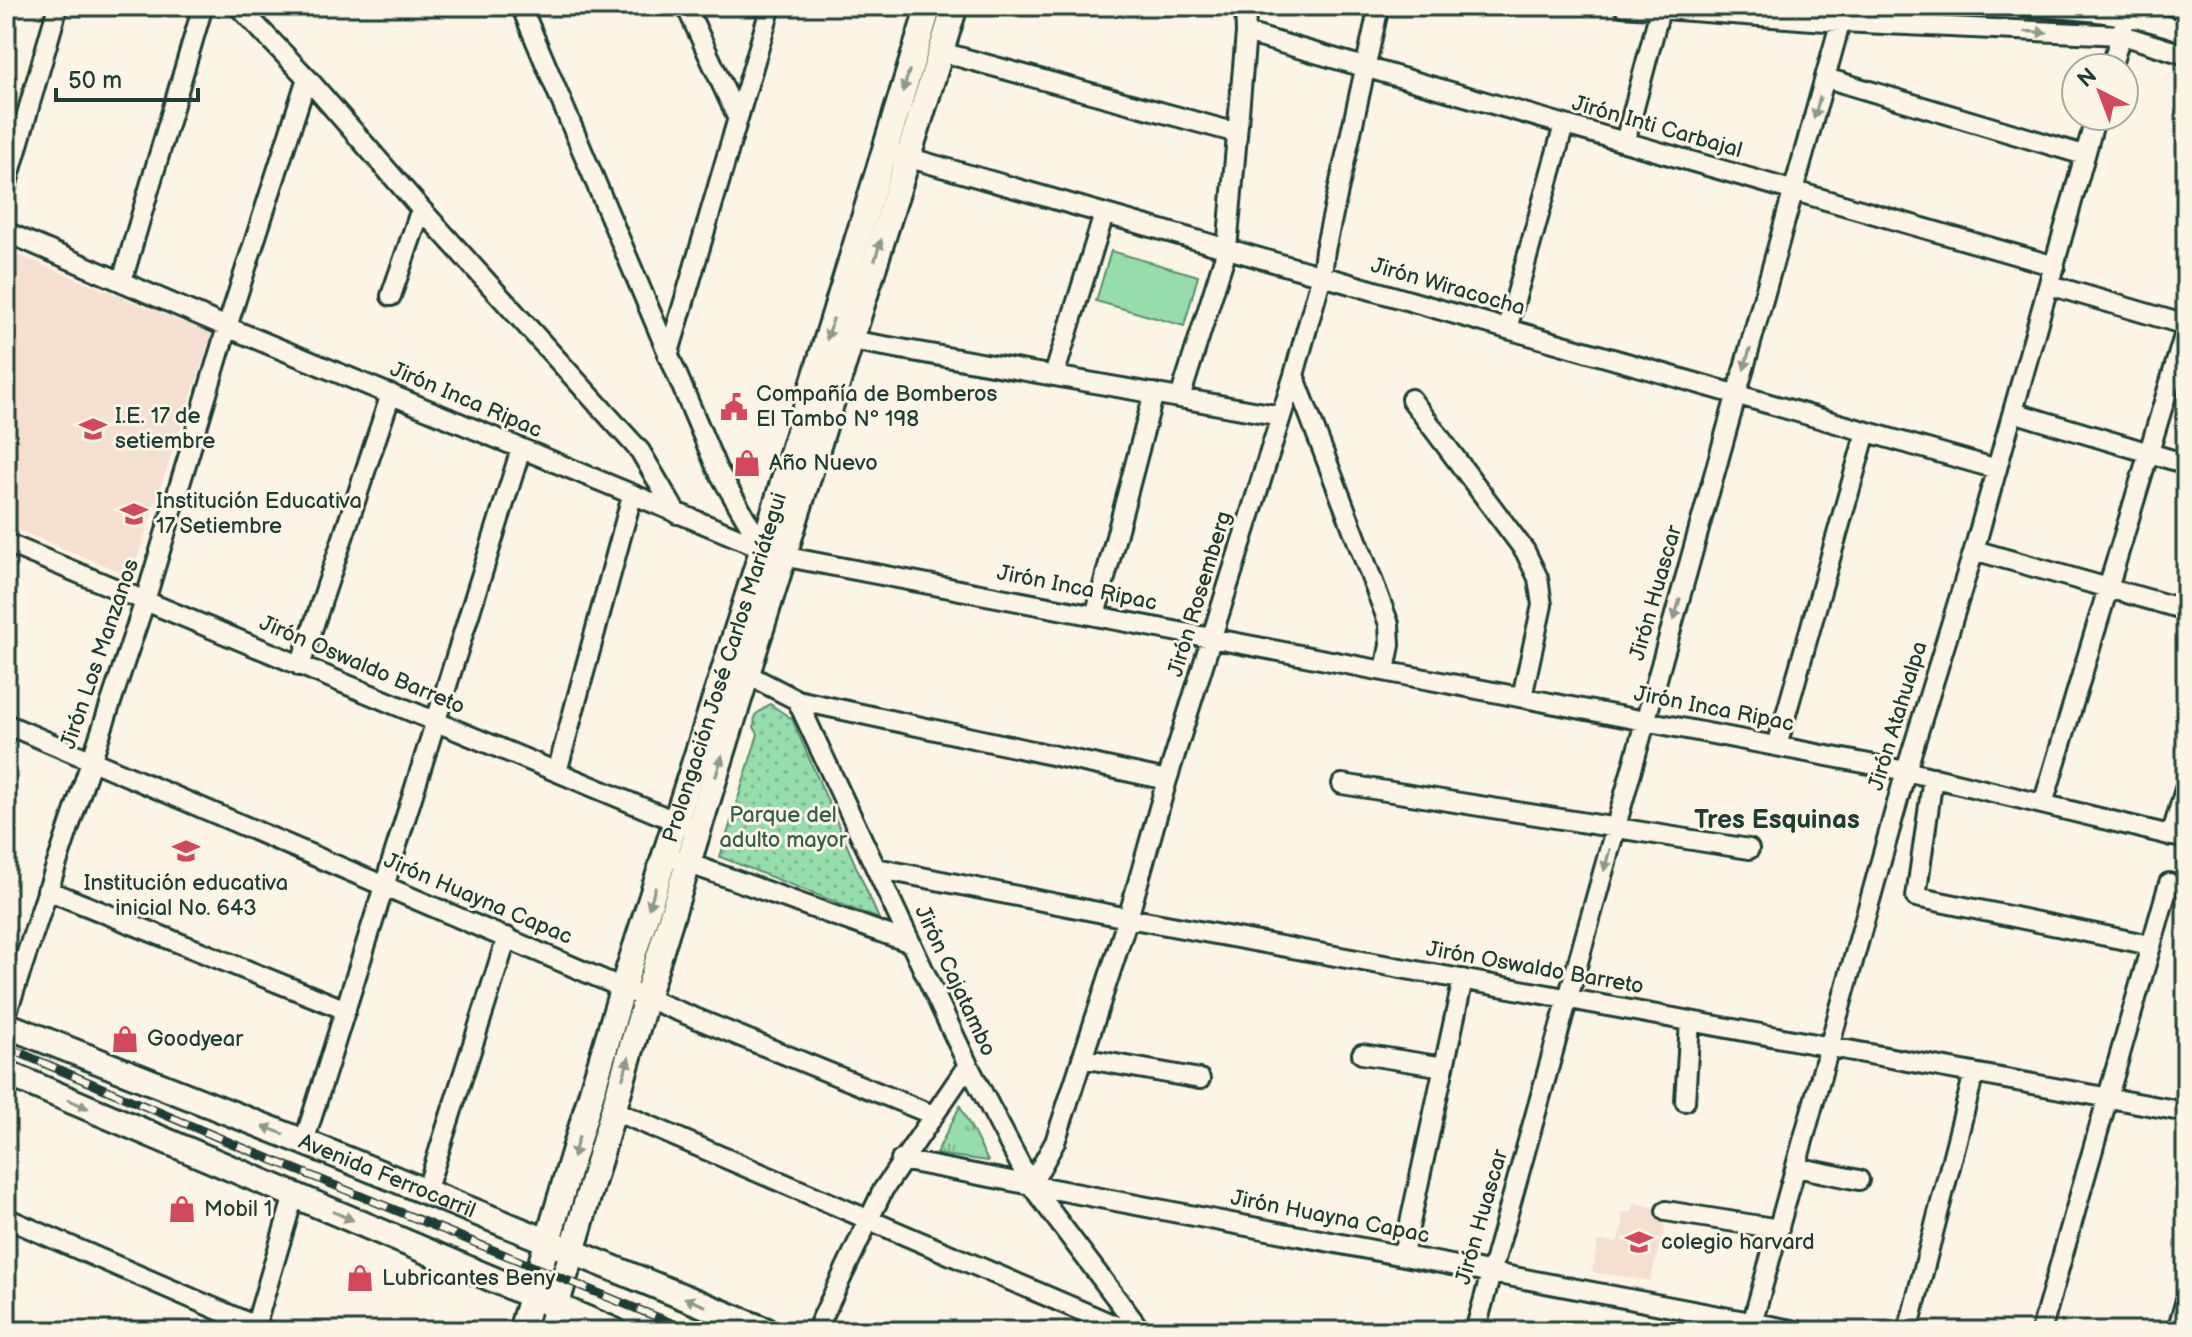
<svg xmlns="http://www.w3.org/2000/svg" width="2192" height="1337" font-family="'Balsamiq Sans',sans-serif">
<defs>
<pattern id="grass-tufts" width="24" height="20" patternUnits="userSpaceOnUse" patternTransform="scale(2)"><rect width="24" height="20" fill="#96ddab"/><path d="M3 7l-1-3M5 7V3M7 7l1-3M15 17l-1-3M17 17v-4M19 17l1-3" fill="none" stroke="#7ab48c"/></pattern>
<pattern id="park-dots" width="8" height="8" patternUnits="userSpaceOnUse" patternTransform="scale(2)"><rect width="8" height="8" fill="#96ddab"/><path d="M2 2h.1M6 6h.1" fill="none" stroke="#7ab48c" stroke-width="1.8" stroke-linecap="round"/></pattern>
</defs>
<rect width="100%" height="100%" fill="#fcf5e5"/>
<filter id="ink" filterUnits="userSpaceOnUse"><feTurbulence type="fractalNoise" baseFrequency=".0125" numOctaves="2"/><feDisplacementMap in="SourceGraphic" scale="16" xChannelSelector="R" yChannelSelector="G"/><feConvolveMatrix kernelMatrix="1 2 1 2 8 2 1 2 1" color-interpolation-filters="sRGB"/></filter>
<g filter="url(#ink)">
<path fill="#f5dfd0" d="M6,250L212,334L131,576L6,525Z
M1635,1203L1659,1209L1665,1227L1650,1281L1592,1272L1598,1241L1617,1242L1623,1224L1622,1212L1631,1213Z"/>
<path fill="url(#grass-tufts)" stroke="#5a8d70" stroke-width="2" d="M960,1106L988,1161L936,1154Z"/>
<path fill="url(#park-dots)" stroke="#5a8d70" stroke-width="2" d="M770,704L792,719L879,919L720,857L758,734L754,727L755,715Z"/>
<path fill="#96ddab" stroke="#5a8d70" stroke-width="2" d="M1111,251L1198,276L1184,326L1096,301Z"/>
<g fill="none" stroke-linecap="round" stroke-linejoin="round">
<g stroke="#1f3d34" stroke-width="24">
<path id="minor" d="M238,6L307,78L421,209L640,451L677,514
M521,6L717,469L763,548
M686,6L737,117
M1623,6L1840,22L2122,35L2186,55
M2023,6C2078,10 2134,12 2186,33
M1246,33L2055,266
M941,52L1237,133
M2111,68L2124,25
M1826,78L2084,155
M1625,142L1661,6
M896,154L1997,469
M6,187L58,6
M6,232L227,327L782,556L1906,771L2186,839
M122,281L203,6
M2050,285L2186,325
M391,296L421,209
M1507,329L1564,125
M850,340L1281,416
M668,356L771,6
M1294,375L1389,624L1390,645L1385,671
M1054,376L1104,214
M1180,398L1227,249L1246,33L1245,6
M1411,399L1525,551L1538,578L1542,605L1522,697
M2013,412L2186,464
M6,543L687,826
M1974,550L2186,610
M1095,616L1154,393
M300,666L391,394
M737,669L797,700L968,1065L1031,1185L1141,1331
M797,700L1167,780
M6,724L646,998L933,1115
M1777,746L1866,432
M557,772L632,496
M1933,777L1916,897L2150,945
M1342,784L1749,849
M2043,804L2186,329
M2171,836L2186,786
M676,859L911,943
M876,868L1128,918L2186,1112
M47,890L346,1010
M6,1015L145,601L227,327L307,78
M1362,1054L1444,1067
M1082,1058L1200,1079
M1685,1101L1690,1021
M613,1110L1128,1331
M304,1142L521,449
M901,1160L1797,1331
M1796,1167L1859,1180
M1031,1185L1055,1142L1128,918L1167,780L1294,375L1322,275L1325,250L1379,6
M426,1192L507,937
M1666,1211L1779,1229
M6,1218L267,1331
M1403,1255L1463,979
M254,1331L294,1195
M816,1331L883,1190L968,1065
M1475,1331L1845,6
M1750,1331L1906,771L1974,550L2096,116
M1908,1331L1974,1073
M2041,1331L2169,883
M2177,1331L2186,1300"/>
</g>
<g stroke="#1f3d34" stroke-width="30">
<g id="major">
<path id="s1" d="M6,1025L304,1142L767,1331"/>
<path d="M6,1073L615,1331"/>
<path id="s2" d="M521,1331L623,987L763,548L929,6"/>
<path d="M549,1331L646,998L955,6"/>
</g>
</g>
<use href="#minor" stroke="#fcf5e5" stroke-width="18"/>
<use href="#major" stroke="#fcf5e5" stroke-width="24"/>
<g stroke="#1f3d34" stroke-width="9">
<path id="rail" d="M6,1047L236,1145L691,1331"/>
</g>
<use href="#rail" stroke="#fcf5e5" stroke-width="6" stroke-dasharray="18" stroke-linecap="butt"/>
</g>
<defs><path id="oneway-solid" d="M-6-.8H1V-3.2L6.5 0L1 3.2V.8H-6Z" transform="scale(2)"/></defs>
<g fill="#8e998c">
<use href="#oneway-solid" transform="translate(2036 32) rotate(3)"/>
<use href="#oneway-solid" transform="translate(906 81) rotate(107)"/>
<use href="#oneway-solid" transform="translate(1817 108) rotate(106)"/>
<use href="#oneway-solid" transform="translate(878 250) rotate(-73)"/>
<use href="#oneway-solid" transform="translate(830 329) rotate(107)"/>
<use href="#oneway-solid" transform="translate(1747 359) rotate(106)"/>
<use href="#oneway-solid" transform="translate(1677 609) rotate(106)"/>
<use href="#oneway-solid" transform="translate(719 766) rotate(-73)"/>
<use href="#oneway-solid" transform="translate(1607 860) rotate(105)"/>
<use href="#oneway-solid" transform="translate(652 898) rotate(108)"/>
<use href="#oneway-solid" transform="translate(626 1068) rotate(-74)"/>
<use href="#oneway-solid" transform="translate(78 1104) rotate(23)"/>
<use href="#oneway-solid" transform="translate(273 1130) rotate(-159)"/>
<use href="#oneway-solid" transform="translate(576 1147) rotate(106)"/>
<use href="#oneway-solid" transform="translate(343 1216) rotate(23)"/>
<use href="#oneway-solid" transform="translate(695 1302) rotate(-158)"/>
</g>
</g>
<defs>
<g id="civic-bare" transform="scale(2.16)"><path d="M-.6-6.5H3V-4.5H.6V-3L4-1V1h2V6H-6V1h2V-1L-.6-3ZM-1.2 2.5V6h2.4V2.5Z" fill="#d1495b" stroke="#fcf5e5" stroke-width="2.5" paint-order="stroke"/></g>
<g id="school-bare" transform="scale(2.16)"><path d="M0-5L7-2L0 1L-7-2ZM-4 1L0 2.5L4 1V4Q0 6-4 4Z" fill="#d1495b" stroke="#fcf5e5" stroke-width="2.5" paint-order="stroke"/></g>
<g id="shop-bare" transform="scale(2.16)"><path d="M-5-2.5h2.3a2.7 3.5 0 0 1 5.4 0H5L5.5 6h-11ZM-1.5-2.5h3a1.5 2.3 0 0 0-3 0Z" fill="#d1495b" stroke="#fcf5e5" stroke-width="2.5" paint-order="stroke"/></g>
</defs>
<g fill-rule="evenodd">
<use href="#civic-bare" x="734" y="407"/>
<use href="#school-bare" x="93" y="429"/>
<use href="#shop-bare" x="747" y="463"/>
<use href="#school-bare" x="134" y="514"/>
<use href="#school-bare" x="186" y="851"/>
<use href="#shop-bare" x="125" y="1039"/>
<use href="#shop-bare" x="182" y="1209"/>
<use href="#school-bare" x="1639" y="1242"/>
<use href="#shop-bare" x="360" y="1278"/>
</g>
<g text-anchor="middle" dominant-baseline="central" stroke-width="6" stroke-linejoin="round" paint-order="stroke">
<g font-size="22" fill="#1f3d34" stroke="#fcf5e5">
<text transform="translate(1657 127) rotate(16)">Jirón Inti Carbajal</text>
<text transform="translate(1448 287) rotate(16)">Jirón Wiracocha</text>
<text transform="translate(466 400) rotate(23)">Jirón Inca Ripac</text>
<text transform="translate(1077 588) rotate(11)">Jirón Inca Ripac</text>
<text transform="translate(1656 593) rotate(-74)">Jirón Huascar</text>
<text transform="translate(1200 594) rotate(-73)">Jirón Rosemberg</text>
<text transform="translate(100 654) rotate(-71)">Jirón Los Manzanos</text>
<text transform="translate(362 665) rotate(23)">Jirón Oswaldo Barreto</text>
<text stroke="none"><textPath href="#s2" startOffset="694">Prolongación José Carlos Mariátegui</textPath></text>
<text transform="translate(1714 709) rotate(11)">Jirón Inca Ripac</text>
<text transform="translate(1898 716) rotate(-73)">Jirón Atahualpa</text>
<text transform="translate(478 899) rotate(23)">Jirón Huayna Capac</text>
<text transform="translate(1535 968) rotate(10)">Jirón Oswaldo Barreto</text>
<text transform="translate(955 981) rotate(65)">Jirón Cajatambo</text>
<text stroke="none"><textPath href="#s1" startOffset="410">Avenida Ferrocarril</textPath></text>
<text transform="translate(1330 1217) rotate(11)">Jirón Huayna Capac</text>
<text transform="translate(1482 1217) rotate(-74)">Jirón Huascar</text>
</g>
<g font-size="22" fill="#1f3d34" stroke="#fcf5e5" text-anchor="start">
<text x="756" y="394">Compañía de Bomberos<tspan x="756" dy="25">El Tambo Nº 198</tspan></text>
<text x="115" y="416">I.E. 17 de<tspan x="115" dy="25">setiembre</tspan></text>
<text x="769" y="463">Año Nuevo</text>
<text x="156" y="501">Institución Educativa<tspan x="156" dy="25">17 Setiembre</tspan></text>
<text x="186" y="883" text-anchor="middle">Institución educativa<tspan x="186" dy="25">inicial No. 643</tspan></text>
<text x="147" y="1039">Goodyear</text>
<text x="204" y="1209">Mobil 1</text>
<text x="1661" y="1242">colegio harvard</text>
<text x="382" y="1278">Lubricantes Beny</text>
</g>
<g font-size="22" fill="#375d4c" stroke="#fcf5e5">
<text x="783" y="815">Parque del<tspan x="783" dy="25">adulto mayor</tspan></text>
</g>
<g font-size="26" font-weight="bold" fill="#1f3d34" stroke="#fcf5e5">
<text x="1777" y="820">Tres Esquinas</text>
</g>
</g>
<rect width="2192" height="1337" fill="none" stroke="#fcf5e5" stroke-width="32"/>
<rect x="16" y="16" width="2160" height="1305" fill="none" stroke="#1f3d34" stroke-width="3" filter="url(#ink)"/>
<g transform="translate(2100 92) rotate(318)"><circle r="38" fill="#fcf5e5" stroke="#a4ab9e" stroke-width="2"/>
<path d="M0-6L14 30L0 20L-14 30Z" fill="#d1495b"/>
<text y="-12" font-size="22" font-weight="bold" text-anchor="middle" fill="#1f3d34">N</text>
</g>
<path d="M56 88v12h142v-12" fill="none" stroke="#1f3d34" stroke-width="4"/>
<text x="68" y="88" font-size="24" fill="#1f3d34" stroke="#fcf5e5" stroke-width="6" paint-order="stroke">50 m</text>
</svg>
